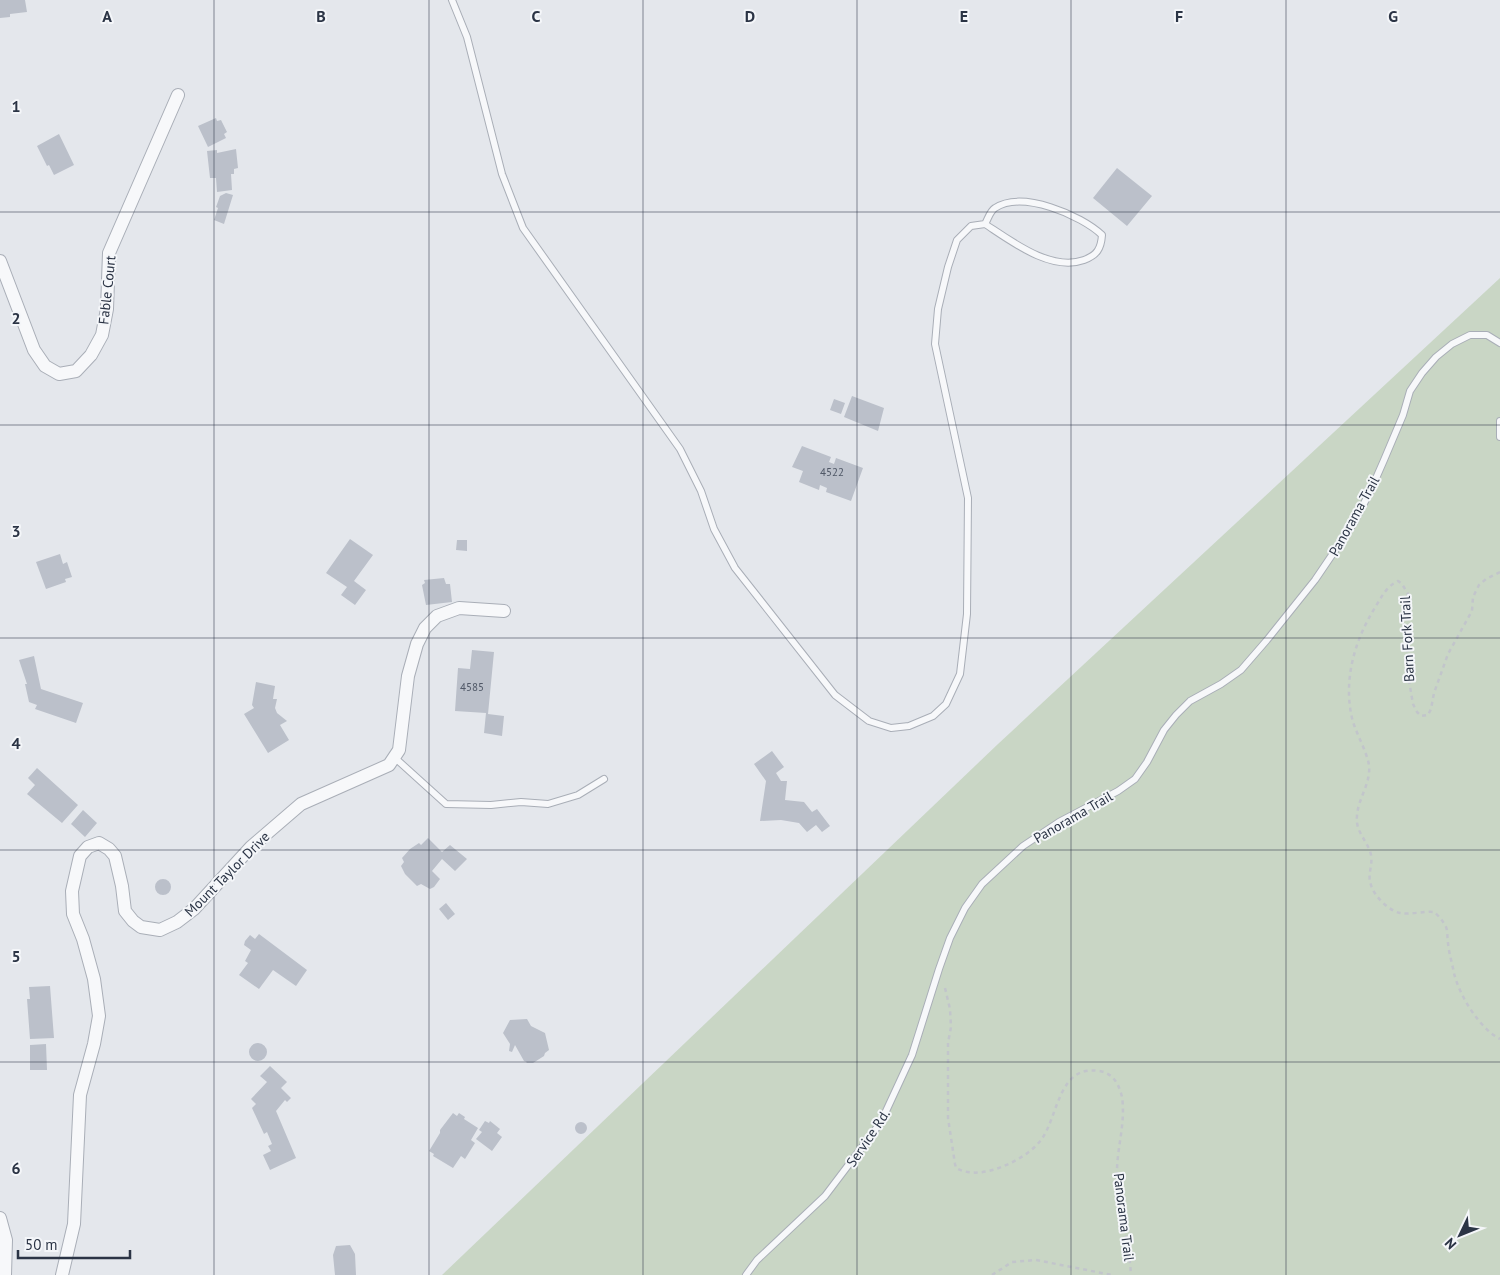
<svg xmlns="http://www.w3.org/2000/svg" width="1500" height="1275" font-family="'PT Sans',sans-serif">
<rect width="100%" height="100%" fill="#e4e7ec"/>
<path fill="#c9d6c5" d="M1500,278V1275H442L998,744Z"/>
<path fill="#bbc0ca" d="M0,0H25L27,12L10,14V17L0,18Z
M216,118L217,121L221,120L227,132L224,134L226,138L208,147L198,126Z
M59,134L74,165L54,175L49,165L47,166L37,146Z
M236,149L238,168L234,169V174H231L232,190L217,192L216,178H210L207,151L217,150V153Z
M1117,168L1152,196L1127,226L1093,198Z
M226,193L233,195L224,224L214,220L218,208L216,207L220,196Z
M852,396L884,408L878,431L844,417Z
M834,399L845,403L841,414L830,410Z
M802,446L831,457L829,462L834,464L836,458L863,468L851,501L826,492L827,488L820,485L819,490L799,482L803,471L792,467Z
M350,539L373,555L354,581L366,590L355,605L341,595L347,587L326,573Z
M457,540H467V551L456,550Z
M60,554L63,564L67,562L72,577L65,579L66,582L46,589L36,562Z
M444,578L446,584H450L452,602L426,605L422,585L425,583L424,580Z
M472,650L494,652L488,714L504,716L502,736L484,733L486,713L455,711L458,668L470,669Z
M34,656L41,689L83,703L76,723L35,709L37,705L29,702L25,684H27L19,660Z
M256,682L275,686L273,699H277L275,708L277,713L287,721L280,725L289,740L268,753L244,714L254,708L252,705Z
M772,751L784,767L776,773L781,781H787L785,800L804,802L812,812L817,809L830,826L822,832L816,825L807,832L799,823L781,820L760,821L766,781L754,764Z
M37,768L78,805L62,823L27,794L35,785L28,778Z
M83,810L97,823L85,837L71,824Z
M428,838L442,852L450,845L467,859L455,871L442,859L432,871L440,879L434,887L430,889L421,884L417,886L405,874L401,866L404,862L402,858L410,849L419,843L421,845Z
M155 887a8 8 0 1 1 16 0a8 8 0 1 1-16 0Z
M446,903L455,914L448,920L439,909Z
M259,934L307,970L296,986L273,970L259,989L239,975L248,963L245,961L251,950L244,945L245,941L250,935L255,939Z
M50,986L54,1038L30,1039L27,999H30L29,987Z
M527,1019L531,1026L545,1033L549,1050L545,1053L544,1056L533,1063H526L527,1062L524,1061L515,1045L512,1052L509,1051L510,1044L503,1033L510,1020Z
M249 1052a9 9 0 1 1 18 0a9 9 0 1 1-18 0Z
M46,1044L47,1070H30V1045Z
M270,1066L287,1082L281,1088L291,1098L287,1102L285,1100L276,1111L296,1158L270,1170L263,1155L271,1151L268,1146L272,1144L267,1132L264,1134L252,1108L256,1104L251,1099L267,1082L260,1076Z
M453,1113L457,1116L459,1113L465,1117L464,1119L478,1128L471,1140L475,1143L465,1159L461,1156L453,1168L433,1156L434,1154L429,1151L440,1133V1130Z
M485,1121L489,1123L490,1121L500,1129L497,1133L502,1137L492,1151L476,1139L482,1132L479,1130Z
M575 1128a6 6 0 1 1 12 0a6 6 0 1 1-12 0Z
M350,1245L355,1254L356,1275H335L333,1255L336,1246Z"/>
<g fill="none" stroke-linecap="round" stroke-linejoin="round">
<g stroke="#a9aeb7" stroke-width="8">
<path id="service" d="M452,0L467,37L502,174L523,228L680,449L701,491L714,529L735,568L835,695L869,721L891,728L909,726L933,716L946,704L960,674L967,614L968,498L935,344L938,309L948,267L957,240L971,226L985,224C988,219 990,211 995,208C1022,190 1081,215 1102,235C1101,249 1097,255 1084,260C1051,272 1011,241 985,224
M1500,421V437
M394,757L446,804L491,805L521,802L548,804L578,795L604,779
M746,1275L757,1260L825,1196L881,1122L912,1055L939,969L950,938L965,908L982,884L1023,846L1059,822L1118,791L1135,779L1147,762L1164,730L1176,715L1190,701L1221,684L1241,670L1267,640L1315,580L1353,524L1370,492L1384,460L1403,415L1410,391L1422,373L1436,357L1452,344L1470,335H1487L1500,343"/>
</g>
<g stroke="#a9aeb7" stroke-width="14">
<path id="minor" d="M0,261L34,350L45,366L59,374L76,371L91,355L102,335L107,309L109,253L178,95
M0,1218L6,1240L5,1275
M62,1275L74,1224L80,1095L94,1044L99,1016L94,979L83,939L73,914L72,891L80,856L88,847L99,843L109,849L115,856L122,886L125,911L133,921L141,927L160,930L177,922L194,909L251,847L301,804L389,765L399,750L408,676L417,644L425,628L437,616L459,608L504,611"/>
</g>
<path stroke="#c2c5cb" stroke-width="2.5" stroke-dasharray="4 4" stroke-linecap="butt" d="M1500,572L1486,579L1479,585L1473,597L1472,611L1448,654L1434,693L1431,709L1428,715L1421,716L1417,712L1413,704L1408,675L1407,649L1409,632L1407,618L1408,594L1402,584L1398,581C1387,586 1382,596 1376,606C1355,639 1343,679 1352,718C1356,734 1366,749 1369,765C1371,784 1358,798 1357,816C1355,832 1368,841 1371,855C1373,865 1367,875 1371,885C1374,896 1389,911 1400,913C1409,915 1424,911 1434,912C1439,916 1443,921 1446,927C1448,932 1447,938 1448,943C1449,953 1452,963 1454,973C1459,995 1480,1029 1500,1039
M945,988L950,1009L951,1027L948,1043V1118L955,1164L956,1168C969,1175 983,1173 996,1169C1013,1163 1030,1154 1041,1140C1058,1118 1058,1064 1099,1071C1113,1073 1119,1084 1122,1097C1126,1124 1116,1150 1117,1177C1119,1210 1129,1242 1131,1275
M992,1275L1012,1262L1036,1260L1112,1275"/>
<use href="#service" stroke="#f7f8fa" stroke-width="6"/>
<use href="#minor" stroke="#f7f8fa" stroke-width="12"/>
</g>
<path fill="none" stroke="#2b3445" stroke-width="1" stroke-opacity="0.55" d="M214,0V1275M429,0V1275M643,0V1275M857,0V1275M1071,0V1275M1286,0V1275M0,212H1500M0,425H1500M0,638H1500M0,850H1500M0,1062H1500"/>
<g text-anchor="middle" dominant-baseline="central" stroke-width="4" stroke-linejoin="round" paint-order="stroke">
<g font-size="11" fill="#4f5766">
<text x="832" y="472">4522</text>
<text x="472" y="687">4585</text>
</g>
<g font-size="14" fill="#2b3445" stroke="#f4f6f9">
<text transform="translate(107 290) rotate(-84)">Fable Court</text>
<text transform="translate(1354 516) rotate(-61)">Panorama Trail</text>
<text transform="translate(1407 639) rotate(-93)">Barn Fork Trail</text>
<text transform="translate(1073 817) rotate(-30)">Panorama Trail</text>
<text transform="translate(227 874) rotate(-45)">Mount Taylor Drive</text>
<text transform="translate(868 1138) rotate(-56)">Service Rd.</text>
<text transform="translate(1124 1217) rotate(83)">Panorama Trail</text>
</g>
</g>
<g font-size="16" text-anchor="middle" font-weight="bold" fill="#2b3445" stroke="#f4f6f9" stroke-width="4" stroke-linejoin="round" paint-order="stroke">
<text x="107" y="22">A</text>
<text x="321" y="22">B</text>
<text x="536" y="22">C</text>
<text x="750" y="22">D</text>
<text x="964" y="22">E</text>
<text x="1179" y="22">F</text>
<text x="1393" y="22">G</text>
<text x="16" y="112">1</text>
<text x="16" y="324">2</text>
<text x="16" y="537">3</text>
<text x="16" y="749">4</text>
<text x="16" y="962">5</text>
<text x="16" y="1174">6</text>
</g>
<g transform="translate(1460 1235) rotate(227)" stroke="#f4f6f9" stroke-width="4" paint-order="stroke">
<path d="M0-4L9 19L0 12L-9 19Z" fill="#2b3445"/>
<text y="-8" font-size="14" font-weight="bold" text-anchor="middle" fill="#2b3445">N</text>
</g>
<path d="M18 1250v8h112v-8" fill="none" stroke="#2b3445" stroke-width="2.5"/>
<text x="25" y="1250" font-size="15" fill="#2b3445" stroke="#f4f6f9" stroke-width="4" paint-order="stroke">50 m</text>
</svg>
